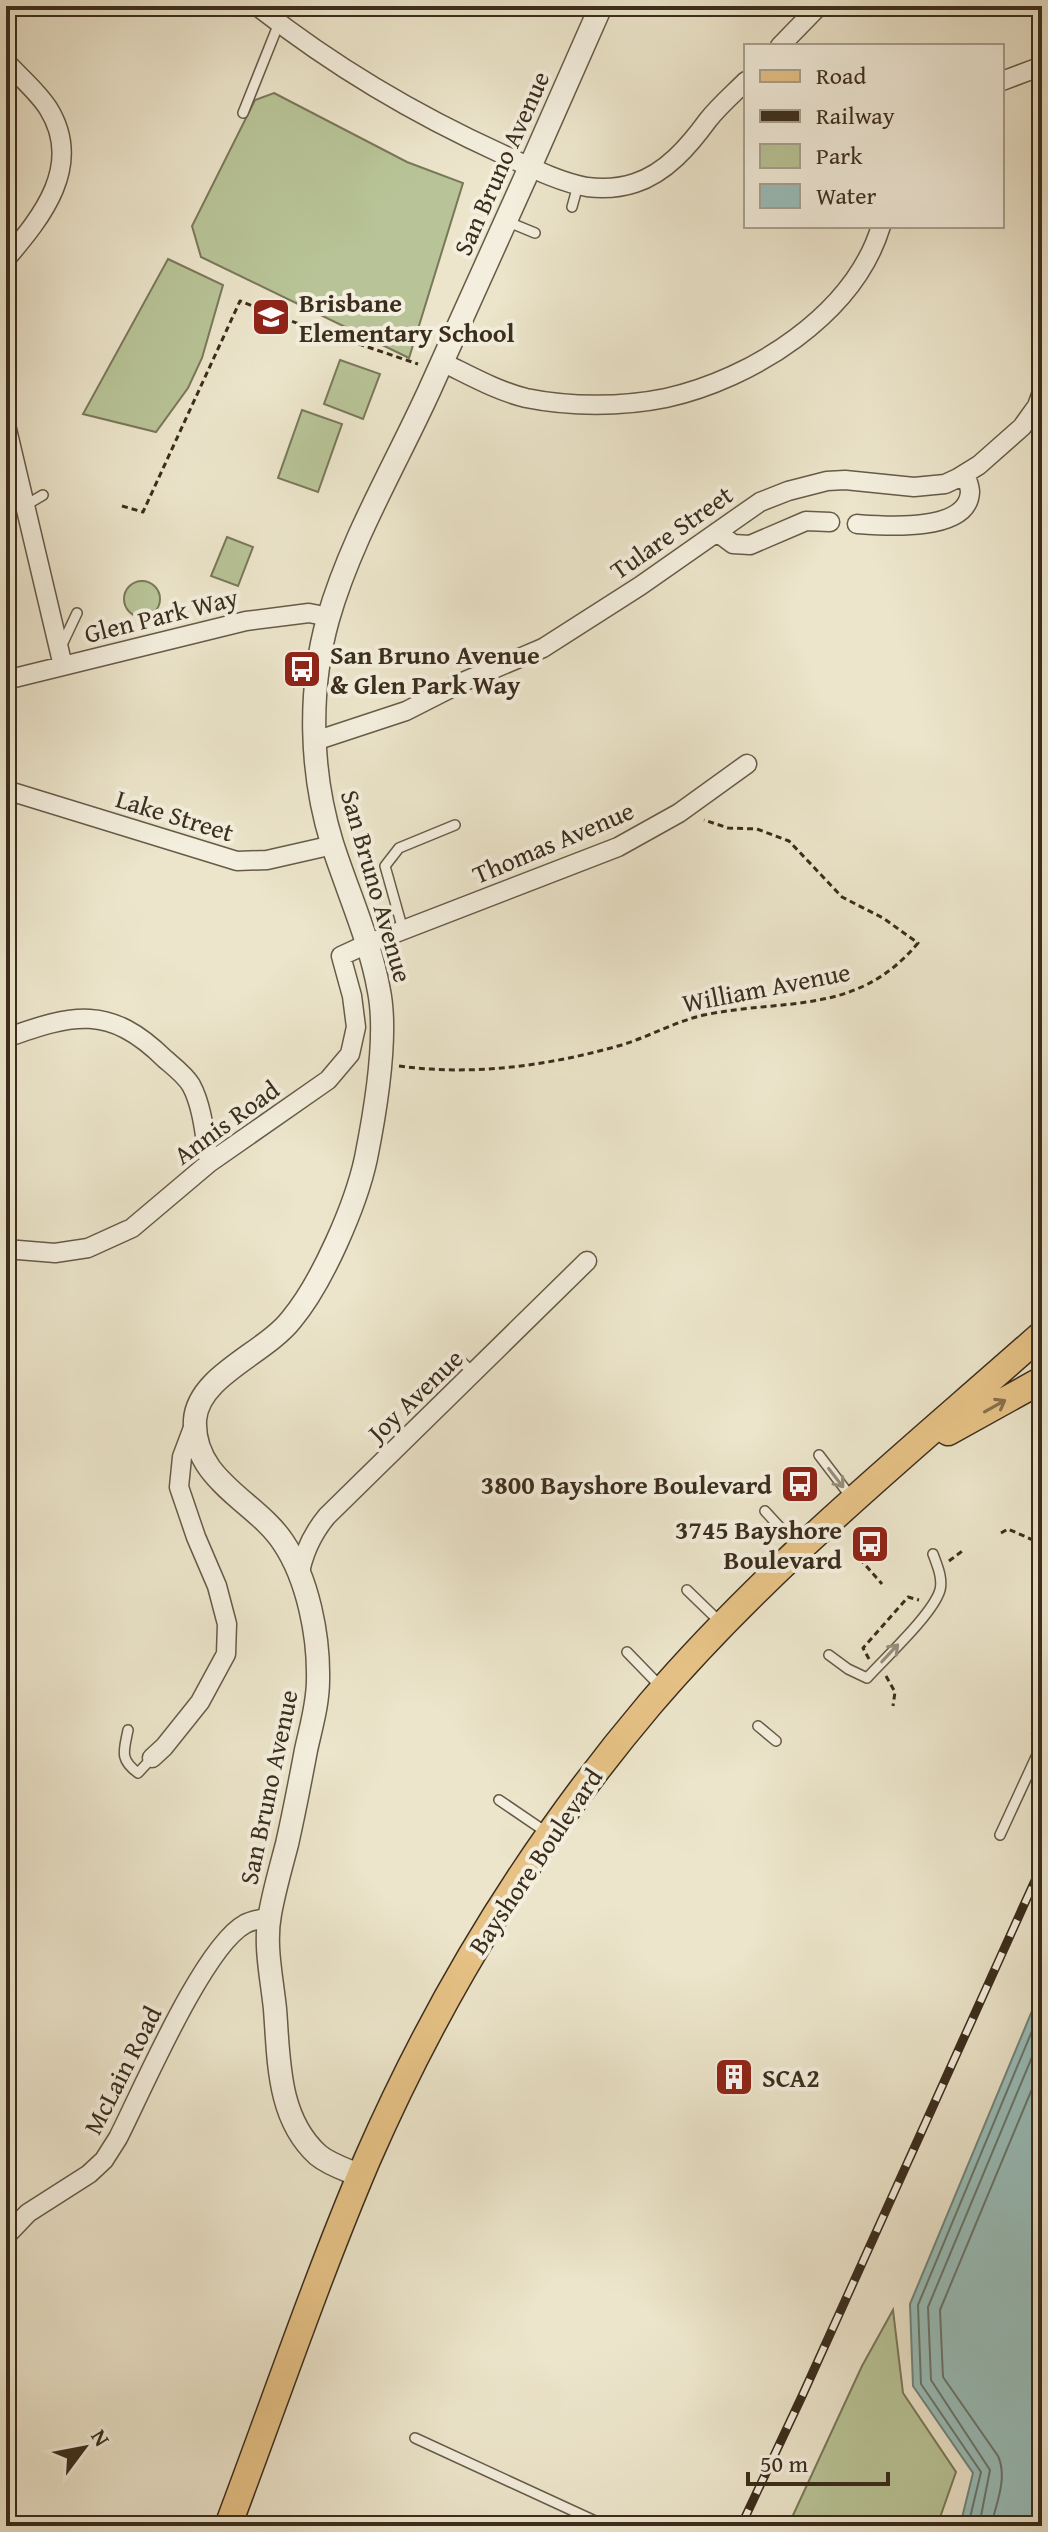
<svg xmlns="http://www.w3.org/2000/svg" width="1048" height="2532" font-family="'Gentium Book Plus',serif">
<rect width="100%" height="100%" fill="#ece5cb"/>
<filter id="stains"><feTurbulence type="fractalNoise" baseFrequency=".0025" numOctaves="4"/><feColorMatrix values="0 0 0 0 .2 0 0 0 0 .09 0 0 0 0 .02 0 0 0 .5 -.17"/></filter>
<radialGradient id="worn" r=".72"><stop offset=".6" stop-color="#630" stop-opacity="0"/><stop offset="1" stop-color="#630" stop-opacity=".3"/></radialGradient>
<path fill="#b8c497" stroke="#7a785a" stroke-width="2" d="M274,93L407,162L463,183L409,358L201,257L192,226L255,100Z
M168,259L223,285L202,358L188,388L156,432L83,414Z
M340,360L380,374L363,419L324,404Z
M302,410L342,424L318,492L278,478Z
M227,537L253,547L238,586L211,576Z
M124 599a18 18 0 1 1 36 0a18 18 0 1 1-36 0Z
M893,2310L903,2393L956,2472L937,2526H788L862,2366Z"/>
<path fill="#99bfbb" stroke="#73857c" stroke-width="2" d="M1042,1987V2526H960L973,2473L913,2386L910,2304Z"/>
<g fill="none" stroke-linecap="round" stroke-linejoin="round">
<path stroke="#6a766c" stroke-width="2" d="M968,2526L981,2472L921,2384L918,2305L1042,2007
M979,2526L990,2470L931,2380L928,2307L1042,2033
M991,2526C996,2504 1008,2478 998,2456L943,2377L940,2310L1042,2065"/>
<g stroke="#675b48" stroke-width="12">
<path id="service" d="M243,113L279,23
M572,207L578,185
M506,221L535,233
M26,505L43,495
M60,649L77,613
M403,930L385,866L399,848L455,825
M462,1362L474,1374
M819,1455L851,1497
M765,1511L797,1546
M687,1590L720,1622
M627,1652L661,1687
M829,1655L848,1669L867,1678C885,1658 933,1614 940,1590C943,1578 937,1565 933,1554
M758,1726L776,1741
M128,1730C124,1751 119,1759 138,1773L152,1758
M499,1800L546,1832
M1000,1835L1042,1744
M415,2438L606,2526"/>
</g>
<g stroke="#675b48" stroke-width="21">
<path id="minor" d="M257,6C333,66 414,114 502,154C528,166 558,182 587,187C603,189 620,188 635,183C666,173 689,146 708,120C719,106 733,94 746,81
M780,46L819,6
M6,62C20,77 37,91 48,108C84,165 42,217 6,259
M1002,81L1042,66
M442,362C469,375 497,391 526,398C570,407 622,407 666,398C752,379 854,315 881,226
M6,425L63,666
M857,524C884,526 968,533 970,492C970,486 967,480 965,474
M717,532L733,544L750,545L806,521L830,522
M6,680L246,621L309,613L329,617
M315,741L406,711L465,681L543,648L640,586L760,502L788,491L827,481L845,480L914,487L945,484L958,478L979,465L1022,427L1037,406L1042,392
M6,790L237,861L267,860L333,845
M6,1038C73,1014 109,1004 165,1059C173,1066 185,1075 191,1085C203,1107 205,1138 209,1163
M6,1249L55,1253L88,1248L132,1228L209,1163L328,1080L350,1054L356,1027L352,996L341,956L367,944L618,847L679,813L747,764
M299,1577C303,1554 312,1534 327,1516L587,1261
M152,1758L164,1747L200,1702L226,1654L227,1624L217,1586L196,1537L179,1487L182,1457L194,1425
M6,2236L28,2213L89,2174L104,2160L118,2138C142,2091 203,1947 245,1924C252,1920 262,1919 269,1917"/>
</g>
<g stroke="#675b48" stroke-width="25">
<path id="tertiary" d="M361,2176C347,2170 330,2165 318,2155C277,2118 279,2059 275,2009C272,1979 264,1945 270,1914C274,1891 281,1867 287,1844C294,1813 300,1782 306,1750C311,1727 318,1704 318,1680C319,1636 308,1579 283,1542C256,1501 192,1480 195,1420C198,1376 264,1354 291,1320C322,1283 356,1205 366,1158C375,1113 388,1036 379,991C370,940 348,893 332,843C310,772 308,690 328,619C351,539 396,464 430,389C488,262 545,134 601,6"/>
</g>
<g stroke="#3b2d1d" stroke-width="29">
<path id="primary" d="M948,1432L1042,1380
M228,2526C274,2404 316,2280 367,2160C439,1995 534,1841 650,1704C767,1567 908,1453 1042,1334"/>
</g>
<path stroke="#3b2d1d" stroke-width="3" stroke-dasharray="6 4" stroke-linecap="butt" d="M122,506L143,512L240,301L282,318L418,364
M399,1066C472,1076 547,1066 618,1046C647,1038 673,1022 704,1015C786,998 857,1016 918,943L883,918L842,897L789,841L757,829L728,828L704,820
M1001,1533L1008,1529L1042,1544
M853,1551L882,1584
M949,1561L965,1549
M869,1659L863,1648L908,1597L919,1600
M886,1676L895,1692L893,1706
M1032,1734L1042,1712"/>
<use href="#service" stroke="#f3eedd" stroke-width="9"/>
<use href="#minor" stroke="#f3eedd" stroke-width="18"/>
<use href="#tertiary" stroke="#f3eedd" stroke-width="22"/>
<use href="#primary" stroke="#e6c286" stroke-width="26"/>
<g stroke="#3b2d1d" stroke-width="9">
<path id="rail" d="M741,2526L803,2394L1042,1865"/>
</g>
<use href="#rail" stroke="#f3eedd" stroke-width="6" stroke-dasharray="18" stroke-linecap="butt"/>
</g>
<defs><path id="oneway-shaft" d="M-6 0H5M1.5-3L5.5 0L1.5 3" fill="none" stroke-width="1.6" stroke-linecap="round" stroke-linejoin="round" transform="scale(2)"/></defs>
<use stroke="#88704c" href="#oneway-shaft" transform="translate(995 1406) rotate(-29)"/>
<g stroke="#978e7d">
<use href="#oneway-shaft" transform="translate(836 1478) rotate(52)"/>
<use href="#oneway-shaft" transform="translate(890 1653) rotate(-47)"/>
</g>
<defs>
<g id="school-square" transform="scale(2)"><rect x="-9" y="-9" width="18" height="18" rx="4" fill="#8f2418" stroke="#f3eedd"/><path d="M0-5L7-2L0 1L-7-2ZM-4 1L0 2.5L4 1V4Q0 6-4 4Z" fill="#fff"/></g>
<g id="bus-square" transform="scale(2)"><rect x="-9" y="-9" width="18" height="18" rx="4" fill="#8f2418" stroke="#f3eedd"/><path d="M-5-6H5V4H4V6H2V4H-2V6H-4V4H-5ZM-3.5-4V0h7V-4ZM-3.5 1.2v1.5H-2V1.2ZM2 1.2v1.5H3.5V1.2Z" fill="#fff"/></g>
<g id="building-square" transform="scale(2)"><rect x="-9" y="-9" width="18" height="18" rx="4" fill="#8f2418" stroke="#f3eedd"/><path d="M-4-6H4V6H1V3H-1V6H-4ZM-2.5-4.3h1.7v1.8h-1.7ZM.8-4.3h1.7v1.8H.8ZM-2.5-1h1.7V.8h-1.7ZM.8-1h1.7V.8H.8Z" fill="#fff"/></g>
</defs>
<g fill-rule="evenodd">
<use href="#school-square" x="271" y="317"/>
<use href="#bus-square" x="302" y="669"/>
<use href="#bus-square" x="800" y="1484"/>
<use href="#bus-square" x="870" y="1544"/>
<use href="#building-square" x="734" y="2077"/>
</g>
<g text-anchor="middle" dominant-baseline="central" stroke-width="8" stroke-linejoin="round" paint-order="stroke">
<g font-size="26" fill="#3b2d1d" stroke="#f3eedd">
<text transform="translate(501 163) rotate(-66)">San Bruno Avenue</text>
<text transform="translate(671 532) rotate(-35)">Tulare Street</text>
<text transform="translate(161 615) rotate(-14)">Glen Park Way</text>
<text transform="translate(175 815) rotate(17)">Lake Street</text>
<text transform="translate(553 842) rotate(-23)">Thomas Avenue</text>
<text transform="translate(377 886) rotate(74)">San Bruno Avenue</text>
<text transform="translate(766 987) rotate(-11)">William Avenue</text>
<text transform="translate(226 1122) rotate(-36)">Annis Road</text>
<text transform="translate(415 1395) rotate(-44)">Joy Avenue</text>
<text transform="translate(268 1787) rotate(-78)">San Bruno Avenue</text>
<text transform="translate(535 1861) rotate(-56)">Bayshore Boulevard</text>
<text transform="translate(122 2070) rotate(-63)">McLain Road</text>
</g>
<g font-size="26" font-weight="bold" fill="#3b2d1d" stroke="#f3eedd" text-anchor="start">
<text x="299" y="302">Brisbane<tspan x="299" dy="30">Elementary School</tspan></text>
<text x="330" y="654">San Bruno Avenue<tspan x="330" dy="30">&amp; Glen Park Way</tspan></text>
<text x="772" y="1484" text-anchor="end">3800 Bayshore Boulevard</text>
<text x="842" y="1529" text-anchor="end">3745 Bayshore<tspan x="842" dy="30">Boulevard</tspan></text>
<text x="762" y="2077">SCA2</text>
</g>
</g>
<rect width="1048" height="2532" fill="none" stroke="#ece5cb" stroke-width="32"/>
<rect x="8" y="8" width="1032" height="2516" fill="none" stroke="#3b2d1d" stroke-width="4"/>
<rect x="16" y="16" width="1016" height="2500" fill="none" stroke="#3b2d1d" stroke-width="2"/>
<rect x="744" y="44" width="260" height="184" fill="#f3eedd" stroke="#a9a190" stroke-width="2"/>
<rect x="760" y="70" width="40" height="12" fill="#e6c286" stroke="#a9a190" stroke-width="2"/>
<text x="816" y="84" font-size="24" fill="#3b2d1d">Road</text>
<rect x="760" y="110" width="40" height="12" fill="#3b2d1d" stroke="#a9a190" stroke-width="2"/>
<text x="816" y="124" font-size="24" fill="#3b2d1d">Railway</text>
<rect x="760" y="144" width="40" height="24" fill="#b8c497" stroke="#a9a190" stroke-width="2"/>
<text x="816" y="164" font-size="24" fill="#3b2d1d">Park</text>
<rect x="760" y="184" width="40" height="24" fill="#99bfbb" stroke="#a9a190" stroke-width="2"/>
<text x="816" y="204" font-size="24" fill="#3b2d1d">Water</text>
<g transform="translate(84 2448) rotate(58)" stroke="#f3eedd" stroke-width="6" paint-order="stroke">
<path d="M0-6L14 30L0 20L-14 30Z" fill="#3b2d1d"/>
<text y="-12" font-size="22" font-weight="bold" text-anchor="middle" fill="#3b2d1d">N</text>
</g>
<path d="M748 2472v12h140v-12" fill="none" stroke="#3b2d1d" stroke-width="4"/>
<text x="760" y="2472" font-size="24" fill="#3b2d1d" stroke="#f3eedd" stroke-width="6" paint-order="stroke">50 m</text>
<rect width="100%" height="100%" filter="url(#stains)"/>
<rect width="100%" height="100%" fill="url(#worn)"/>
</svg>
